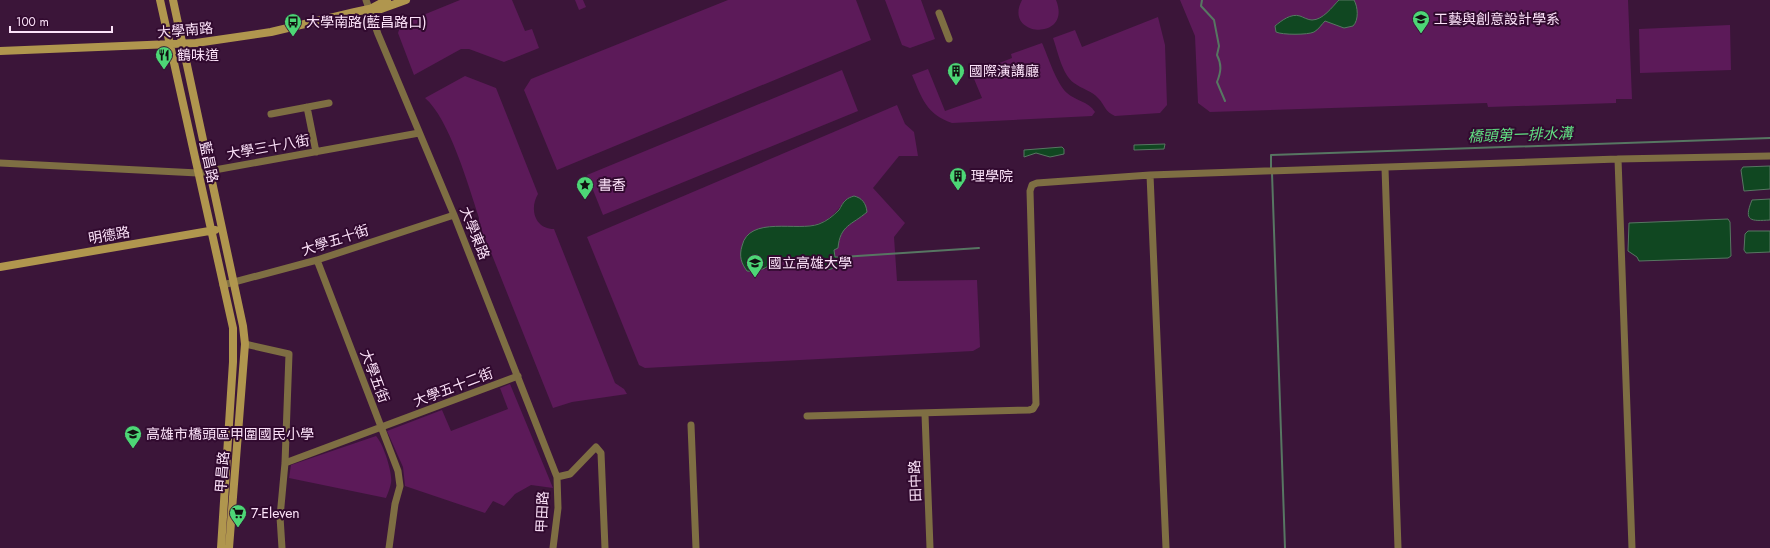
<svg xmlns="http://www.w3.org/2000/svg" width="1770" height="548" font-family="Jost,'Noto Sans TC',sans-serif">
<rect width="100%" height="100%" fill="#3b1539"/>
<path fill="#5c1a59" fill-rule="evenodd" d="M460,0H512L525,31L532,29L539,48L504,62L469,49H461L414,75L398,33L401,24Z
M575,0H583L586,7L579,10Z
M728,0H856L871,40L557,170L524,90L531,79Z
M885,0H921L935,39L910,48L902,45Z
M1022,0H1056C1073,42 1002,37 1022,0Z
M1180,0H1628L1632,99H1616V103L1488,107L1487,103L1210,112L1198,103L1195,36Z
M1158,17L1165,45L1167,105L1160,113L1115,116C1105,112 1105,105 1098,98C1092,91 1082,89 1074,83C1062,74 1058,52 1053,38L1075,30L1082,47Z
M1730,25L1731,70L1640,73L1639,29Z
M1042,43C1048,56 1056,83 1067,93C1076,101 1088,101 1095,112L1092,116L952,123C926,114 922,98 912,75L928,69L945,111L982,98L972,74L1012,58L1011,54Z
M842,70L858,111L603,215L587,175Z
M465,76L496,88L538,194C529,209 535,229 554,229L615,383L624,389L627,394L572,402L553,408L492,255C481,244 478,233 479,218C469,187 449,118 425,98Z
M897,105L905,124L914,132L918,156H899L873,188L905,223L894,237L897,281L977,280L980,347L973,351L645,368L639,365L587,237ZM845,200L862,216C847,225 840,230 838,248L834,249L835,257L817,266L782,260L764,270L799,226C821,227 833,218 845,200Z
M510,384L553,488L531,485L515,494L504,506L493,501L485,513L405,486L403,467L387,431L442,410L451,431L508,409L500,388Z
M376,436C383,443 393,473 391,483C390,488 388,493 386,498L289,478L291,465Z"/>
<path fill="#104721" stroke="#577662" d="M1339,0H1354C1358,7 1359,20 1353,26L1344,28L1325,21C1322,24 1318,30 1314,32C1308,35 1282,35 1276,32L1275,26C1281,21 1291,13 1300,16C1303,17 1308,20 1312,20C1323,20 1332,7 1339,0Z
M1165,144L1164,149L1134,150V145Z
M1062,147L1064,149V154L1050,157L1036,153L1024,157V150Z
M1770,166V189L1744,191L1741,170L1743,167Z
M854,196C862,198 866,203 867,212C852,225 840,225 838,248L834,250L835,257H842L840,264C826,274 826,268 812,264C806,263 787,259 782,260C769,263 762,274 747,271C741,263 739,256 742,246C749,215 798,232 819,224C827,221 833,216 839,210C841,207 843,202 846,200C848,198 851,197 854,196Z
M1770,199V220C1751,221 1743,222 1752,200Z
M1728,219L1730,222L1731,256L1728,258L1639,261L1637,257L1628,251L1629,223Z
M1748,231H1770V252L1746,253L1744,250L1745,234Z"/>
<g fill="none" stroke-linecap="round" stroke-linejoin="round">
<path stroke="#577662" stroke-width="2" d="M1202,0L1201,6L1214,20L1219,46L1217,55C1222,65 1221,72 1217,82L1225,101
M1271,169V155L1770,138
M1272,173L1285,548
M842,257L979,248"/>
<path stroke="#7e6e43" stroke-width="7" d="M366,0L378,34L454,215L557,477L558,508L553,548
M939,13L949,39
M307,107L316,152
M271,114L329,103
M1618,159L1632,548
M0,163L198,173L419,133
M1385,168L1398,548
M1150,175L1166,548
M317,260L398,471L400,486L395,504L389,548
M223,285L317,260L454,215
M245,344L289,354L285,463L280,517L282,548
M925,414L930,548
M807,416L1029,410L1033,409L1036,404L1030,191L1032,185L1037,183L1150,175L1618,159L1770,156
M691,425L696,548
M285,463L518,376
M557,477L570,474L596,447L601,453L605,548"/>
<path stroke="#b0964e" stroke-width="8" d="M160,0L233,328V362L221,548
M173,0L243,326L245,344L229,548
M370,9L387,0
M0,51L196,43L271,32L355,12L369,9H381L406,0
M0,267L215,230"/>
</g>
<defs>
<g id="university-pin" transform="scale(0.9)"><path d="M0 17L-7.5 6A9.5 9.5 0 1 1 7.5 6Z" fill="#4dd676" stroke="#310a2f"/><path d="M0-5L7-2L0 1L-7-2ZM-4 1L0 2.5L4 1V4Q0 6-4 4Z" fill="#111"/></g>
<g id="bus-pin" transform="scale(0.9)"><path d="M0 17L-7.5 6A9.5 9.5 0 1 1 7.5 6Z" fill="#4dd676" stroke="#310a2f"/><path d="M-5-6H5V4H4V6H2V4H-2V6H-4V4H-5ZM-3.5-4V0h7V-4ZM-3.5 1.2v1.5H-2V1.2ZM2 1.2v1.5H3.5V1.2Z" fill="#111"/></g>
<g id="restaurant-pin" transform="scale(0.9)"><path d="M0 17L-7.5 6A9.5 9.5 0 1 1 7.5 6Z" fill="#4dd676" stroke="#310a2f"/><path d="M-5-6h1v4h1v-4h1v4h1v-4h1v5L-1.5 .5V6h-2V.5L-5-1ZM5-6V6H3V1.5H1.5Q1.5-4 5-6Z" fill="#111"/></g>
<g id="building-pin" transform="scale(0.9)"><path d="M0 17L-7.5 6A9.5 9.5 0 1 1 7.5 6Z" fill="#4dd676" stroke="#310a2f"/><path d="M-4-6H4V6H1V3H-1V6H-4ZM-2.5-4.3h1.7v1.8h-1.7ZM.8-4.3h1.7v1.8H.8ZM-2.5-1h1.7V.8h-1.7ZM.8-1h1.7V.8H.8Z" fill="#111"/></g>
<g id="sight-pin" transform="scale(0.9)"><path d="M0 17L-7.5 6A9.5 9.5 0 1 1 7.5 6Z" fill="#4dd676" stroke="#310a2f"/><path d="M0-6L1.8-2.2L6-1.7L2.9 1.2L3.7 5.4L0 3.3L-3.7 5.4L-2.9 1.2L-6-1.7L-1.8-2.2Z" fill="#111"/></g>
<g id="school-pin" transform="scale(0.9)"><path d="M0 17L-7.5 6A9.5 9.5 0 1 1 7.5 6Z" fill="#4dd676" stroke="#310a2f"/><path d="M0-5L7-2L0 1L-7-2ZM-4 1L0 2.5L4 1V4Q0 6-4 4Z" fill="#111"/></g>
<g id="supermarket-pin" transform="scale(0.9)"><path d="M0 17L-7.5 6A9.5 9.5 0 1 1 7.5 6Z" fill="#4dd676" stroke="#310a2f"/><path d="M-6-5.5h2.5l.6 2H6L4.5 2H-2.5L-4.4-4H-6ZM-1.5 3.2a1.3 1.3 0 1 0 .1 0ZM3 3.2a1.3 1.3 0 1 0 .1 0Z" fill="#111"/></g>
</defs>
<g fill-rule="evenodd">
<use href="#university-pin" x="1421" y="19"/>
<use href="#bus-pin" x="293" y="22"/>
<use href="#restaurant-pin" x="164" y="55"/>
<use href="#building-pin" x="956" y="71"/>
<use href="#building-pin" x="958" y="176"/>
<use href="#sight-pin" x="585" y="185"/>
<use href="#university-pin" x="755" y="263"/>
<use href="#school-pin" x="133" y="434"/>
<use href="#supermarket-pin" x="238" y="513"/>
</g>
<g text-anchor="middle" dominant-baseline="central" stroke-width="4" stroke-linejoin="round" paint-order="stroke">
<g font-size="14" fill="#fce2f9" stroke="#310a2f" text-anchor="start">
<text x="1434" y="19">工藝與創意設計學系</text>
<text x="306" y="22">大學南路(藍昌路口)</text>
<text x="177" y="55">鶴味道</text>
<text x="969" y="71">國際演講廳</text>
<text x="971" y="176">理學院</text>
<text x="598" y="185">書香</text>
<text x="768" y="263">國立高雄大學</text>
<text x="146" y="434">高雄市橋頭區甲圍國民小學</text>
<text x="251" y="513">7-Eleven</text>
</g>
<g font-size="14" fill="#fce2f9" stroke="#310a2f">
<text transform="translate(185 30) rotate(-5)">大學南路</text>
<text transform="translate(268 147) rotate(-10)">大學三十八街</text>
<text transform="translate(209 162) rotate(78)">藍昌路</text>
<text transform="translate(475 233) rotate(68)">大學東路</text>
<text transform="translate(109 235) rotate(-10)">明德路</text>
<text transform="translate(335 240) rotate(-18)">大學五十街</text>
<text transform="translate(375 376) rotate(69)">大學五街</text>
<text transform="translate(453 387) rotate(-21)">大學五十二街</text>
<text transform="translate(222 472) rotate(-85)">甲昌路</text>
<text transform="translate(915 481) rotate(-92)">田中路</text>
<text transform="translate(542 512) rotate(-87)">甲田路</text>
</g>
<g font-size="15" font-style="italic" fill="#60df82" stroke="#310a2f">
<text transform="translate(1520 135) rotate(-2)">橋頭第一排水溝</text>
</g>
</g>
<path d="M10 26v6h102v-6" fill="none" stroke="#fce2f9" stroke-width="2"/>
<text x="16" y="26" font-size="12" fill="#fce2f9" stroke="#310a2f" stroke-width="3" paint-order="stroke">100 m</text>
</svg>
